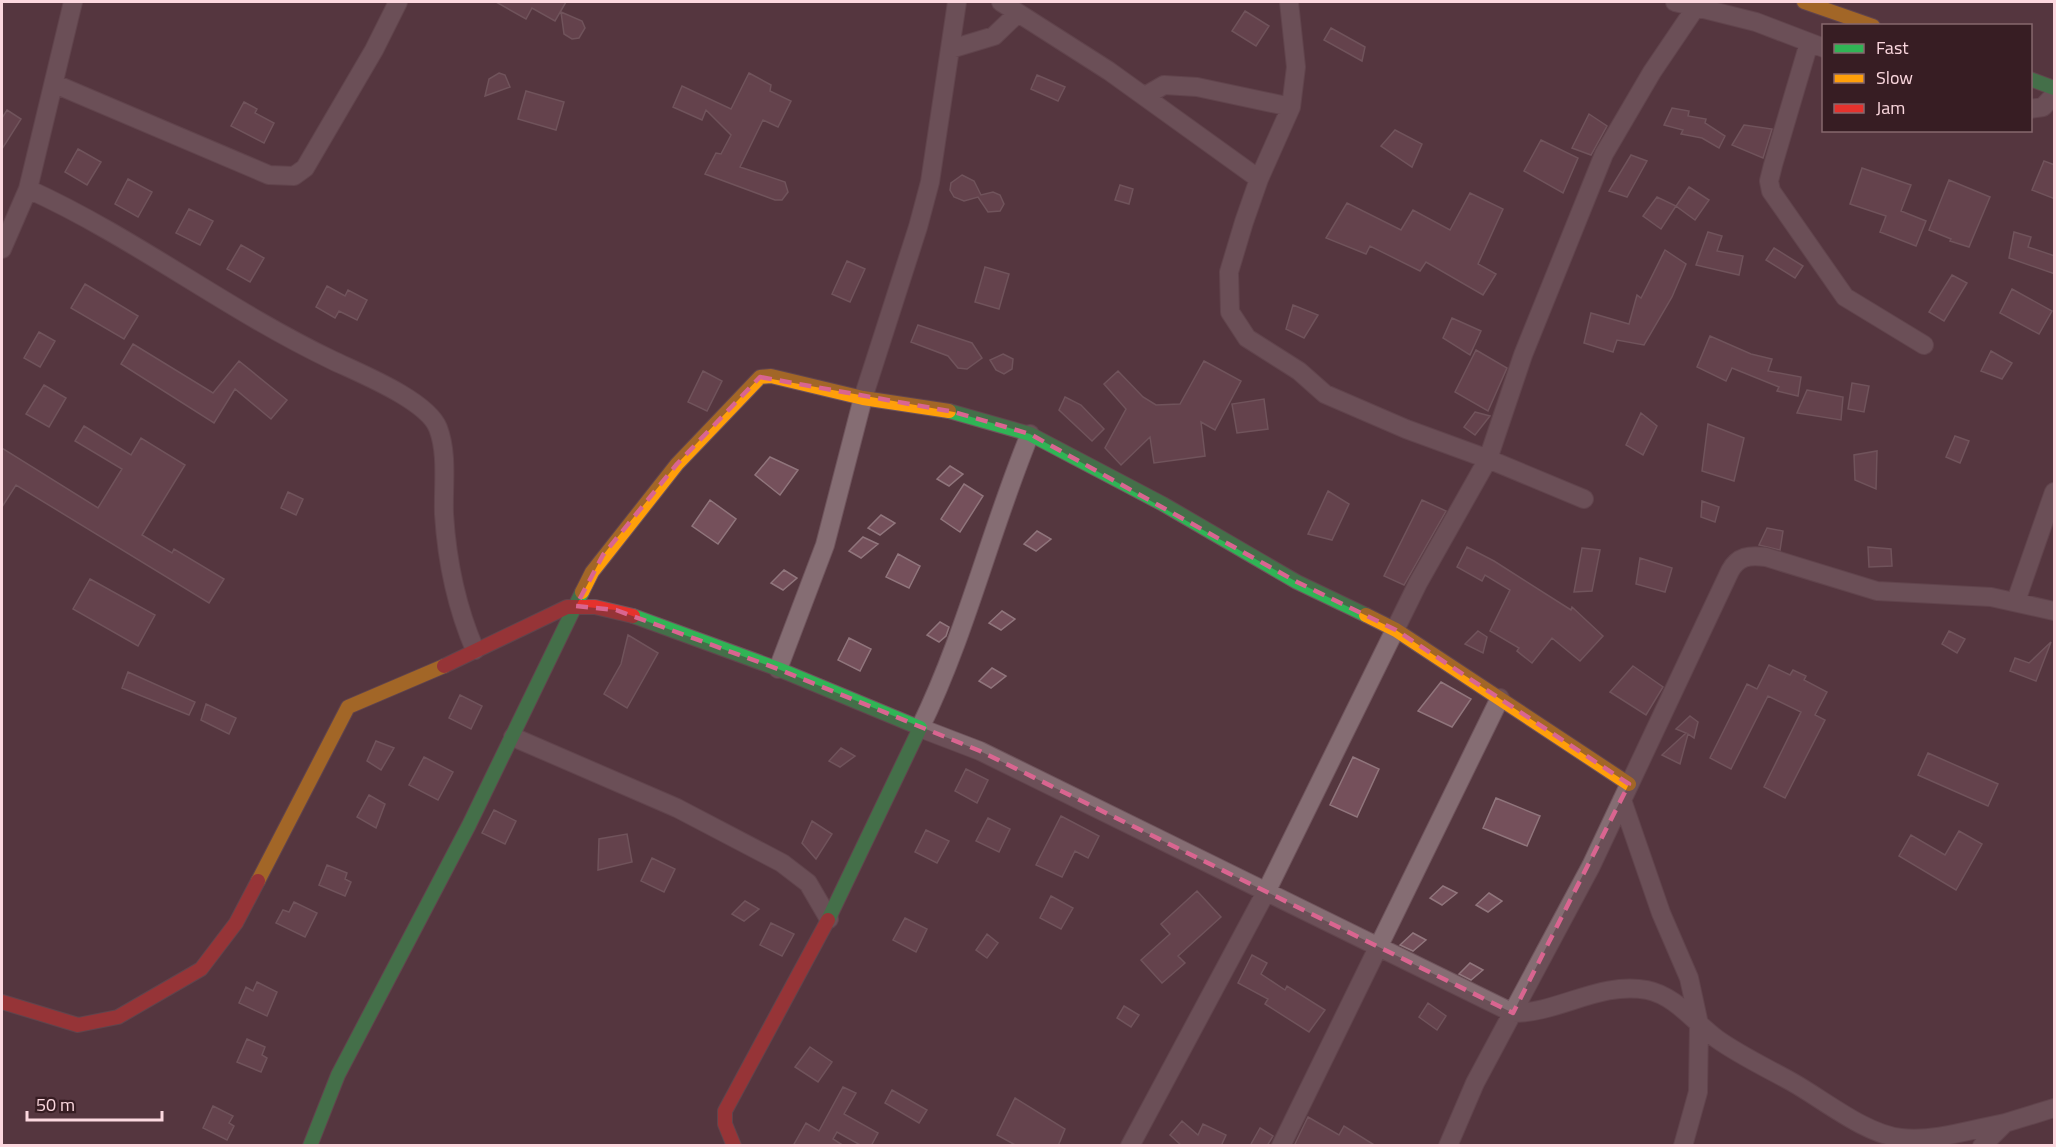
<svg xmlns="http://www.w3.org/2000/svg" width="2056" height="1147" font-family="'Titillium Web',sans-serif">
<rect width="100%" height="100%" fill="#55373f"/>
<path fill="#75505b" stroke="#90757c" stroke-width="1.5" d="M496,2H566L555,21L532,8L526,19Z
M1245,11L1269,26L1256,46L1232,31Z
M561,12L582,21L585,28L579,38L572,39L564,34Z
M1331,28L1365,47L1362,61L1324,40Z
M499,73L505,75L510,87L485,96L489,79Z
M749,73L771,85L770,91L791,101L778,127L763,120L740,167L785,182L788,192L782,200H775L705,174L716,153L721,154L731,135L706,110L702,120L673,107L682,86L731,109Z
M1037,75L1065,87L1058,101L1031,89Z
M526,91L564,102L556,130L518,119Z
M244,102L257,109L255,113L274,123L264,143L231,126Z
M1672,108L1689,111L1688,116L1706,119L1705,123L1725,136L1719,148L1702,138L1681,134L1683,130L1664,125Z
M7,110L21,119L2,149V118Z
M1589,114L1607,126L1591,155L1572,148Z
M1744,125L1772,129L1763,158L1732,145Z
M1395,130L1422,144L1412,167L1381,146Z
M1541,140L1578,158L1563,193L1524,171Z
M78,149L101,162L87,185L65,172Z
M1631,155L1647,161L1627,197L1609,191Z
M2044,161L2055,165V199L2032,190Z
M1862,168L1911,185L1901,211L1926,221L1916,246L1880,232L1886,216L1850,204Z
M962,175L974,181L981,195L993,192L1000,195L1004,204L1000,211L988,212L978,197L964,201L954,197L950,190L951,183Z
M128,179L152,192L138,217L115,204Z
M1949,180L1990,197L1969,247L1950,241L1951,239L1929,230Z
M1120,185L1133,189L1129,204L1115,200Z
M1689,187L1709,200L1695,220L1676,206Z
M1470,193L1503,209L1478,264L1496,274L1483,295L1426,262L1420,271L1370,246L1366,254L1326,238L1347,203L1401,230L1413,210L1450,230Z
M1657,197L1676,206L1661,229L1643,216Z
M189,209L213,221L200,245L176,233Z
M1708,232L1722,236L1717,251L1743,256L1739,275L1696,265Z
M2014,232L2031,237L2028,247L2055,256V274L2009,258Z
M241,245L264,258L250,282L227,269Z
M1774,248L1803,266L1795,278L1766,260Z
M1665,250L1686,264L1672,297L1644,345L1617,340L1613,352L1584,343L1591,313L1629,324L1637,295L1641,298Z
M847,261L865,269L850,302L832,294Z
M985,267L1009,274L999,309L975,302Z
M1952,275L1967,283L1944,321L1929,312Z
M85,284L138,316L124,339L71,308Z
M327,286L345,296L348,290L367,300L357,320L339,311L335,318L316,307Z
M2012,289L2052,311L2039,334L2000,313Z
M1293,305L1318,315L1304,338L1286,329Z
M1452,318L1481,331L1470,355L1443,338Z
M918,325L972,343L982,358L967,369L958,368L948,356L911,342Z
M39,332L55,341L40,367L24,358Z
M1710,336L1751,354L1772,359L1768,371L1801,377L1798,396L1777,391L1779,387L1732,368L1726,381L1697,367Z
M133,344L213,393L239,361L287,400L271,419L235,389L214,423L121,364Z
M1476,350L1507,368L1488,411L1455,392Z
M1991,351L2012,363L2002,379L1981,371Z
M1003,354L1013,359L1012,369L1004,374L996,370L990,360Z
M1204,361L1241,381L1215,430L1201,422L1205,456L1154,463L1150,437L1121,465L1105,448L1126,409L1104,384L1118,371L1143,397L1156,405L1180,404Z
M703,371L722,381L707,411L688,402Z
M1852,383L1869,386L1864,412L1848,409Z
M44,385L66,398L49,427L26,414Z
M1807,390L1843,397L1841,420L1797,413Z
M1065,397L1081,405L1104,429L1092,441L1059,410Z
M1264,399L1268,429L1237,433L1232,404Z
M1475,412L1490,416L1475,435L1464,427Z
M1641,413L1657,426L1643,455L1626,445Z
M1708,424L1744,438L1734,481L1702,471Z
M84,426L131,455L141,438L185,465L142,535L172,553L174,549L224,579L209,603L16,485L2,507V448L98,508L122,469L75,441Z
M1955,436L1969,441L1960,463L1946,457Z
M1877,451L1876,489L1855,480L1854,455Z
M770,457L798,470L780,495L755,475Z
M950,466L963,474L949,486L937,479Z
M964,484L983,496L960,532L941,519Z
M1328,491L1349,504L1332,540L1308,534Z
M288,492L303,499L296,515L281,508Z
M710,500L736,519L718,544L692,526Z
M1422,500L1446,511L1404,585L1384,576Z
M1702,501L1719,507L1715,522L1701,517Z
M881,515L895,523L880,535L868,528Z
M1767,528L1783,531L1780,550L1759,545Z
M1037,531L1051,539L1036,551L1024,544Z
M863,537L878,544L861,558L849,551Z
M1467,547L1494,561L1571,610L1572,607L1603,636L1580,661L1552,638L1532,663L1517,651L1519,648L1490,631L1510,590L1485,575L1482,581L1457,567Z
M1868,547L1891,549L1892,566L1869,567Z
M1582,548L1600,550L1592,591L1574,592Z
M898,554L920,566L909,588L886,577Z
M1640,558L1672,568L1665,592L1636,584Z
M784,570L797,578L783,590L771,583Z
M90,579L155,615L138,646L73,609Z
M1002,611L1015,619L1001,630L989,623Z
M940,622L949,627L946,636L939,642L927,635Z
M1478,631L1487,637L1483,653L1465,644Z
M1949,631L1965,639L1957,653L1942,644Z
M628,635L658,653L627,708L604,694L621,664Z
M849,638L871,649L860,671L838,660Z
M2051,642L2036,681L2010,671L2015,658L2029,663Z
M1769,665L1790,675L1793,670L1806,676L1804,680L1827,692L1815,715L1825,720L1785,798L1764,787L1801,712L1768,696L1731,769L1710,758L1747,684L1757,689Z
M1633,666L1663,687L1646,715L1610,692Z
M992,668L1006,676L991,688L979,681Z
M128,672L195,702L189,715L122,688Z
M1441,682L1471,699L1452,727L1418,711Z
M460,695L482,706L471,729L449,718Z
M206,704L236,718L229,734L201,720Z
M1690,716L1698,722L1694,738L1688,734L1680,764L1662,755L1686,733L1676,729Z
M376,741L394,748L381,770L367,761Z
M841,748L855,756L840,767L829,761Z
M1928,753L1998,784L1988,806L1918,775Z
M424,757L453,772L438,800L409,785Z
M1353,757L1379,769L1357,817L1330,805Z
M966,769L988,780L977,803L955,791Z
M369,795L385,804L376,828L357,817Z
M1496,798L1540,816L1527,846L1483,828Z
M494,810L516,821L505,844L482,833Z
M1061,816L1099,836L1088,858L1075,851L1062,877L1036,865Z
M988,818L1010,829L999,852L976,841Z
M812,821L832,834L816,859L802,843Z
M926,830L949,841L937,863L915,852Z
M1959,831L1982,844L1956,890L1899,856L1911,835L1945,855Z
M627,834L632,862L598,870L599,839Z
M652,858L675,869L664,892L641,881Z
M327,865L347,873L345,879L351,882L345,896L319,885Z
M1443,886L1457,893L1442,905L1430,898Z
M1197,891L1221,917L1178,956L1185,963L1162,983L1141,960L1170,934L1161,924Z
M1489,893L1502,901L1488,912L1476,905Z
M1051,896L1073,908L1061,929L1040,918Z
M745,901L759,909L744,921L732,914Z
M294,902L317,913L305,937L276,923L283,910L289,912Z
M905,918L927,929L916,952L893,940Z
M771,923L794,934L782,956L760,945Z
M1413,933L1426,940L1413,951L1400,945Z
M987,934L998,943L987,958L976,950Z
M1252,955L1267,963L1261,974L1285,990L1287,986L1325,1010L1309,1032L1265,1004L1268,999L1238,983Z
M1470,963L1483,970L1471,980L1459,974Z
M257,982L277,992L267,1016L239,1003L246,987L253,991Z
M1428,1003L1446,1016L1437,1030L1419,1017Z
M1124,1006L1139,1015L1131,1027L1117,1018Z
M247,1039L265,1047L262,1055L267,1058L261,1072L237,1062Z
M810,1047L832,1062L818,1082L795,1067Z
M843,1087L856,1093L844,1114L878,1133L871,1146H862L837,1132L833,1139L844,1146H793L806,1123L819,1131Z
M892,1090L927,1110L919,1123L885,1103Z
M1015,1098L1065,1129L1058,1146H1017L997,1135Z
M213,1106L233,1116L229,1123L234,1126L227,1140L203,1128Z
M1308,1117L1339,1135L1344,1126L1376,1146H1294Z
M1182,1121L1198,1135L1203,1124L1226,1135L1221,1146H1182L1170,1135Z
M1260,1128L1273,1136L1267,1146H1250Z"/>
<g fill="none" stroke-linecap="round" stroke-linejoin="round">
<g stroke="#6f545c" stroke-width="20">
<path id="street" d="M1001,2L1109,71L1259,179
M1696,7L1756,22L1824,48
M1809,43L1773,165L1769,181L1771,191L1845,297L1924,345
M951,49L994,36L1018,13
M55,84L269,175L294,176L305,168L374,50L398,2
M1145,96L1164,85L1197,87L1291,107
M2030,109L2043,107L2054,95
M28,189C134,237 227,310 332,360C359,373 427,400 438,428C448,454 443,486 444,514C447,562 456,606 475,650
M2,249L28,189L73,2
M1030,434C990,531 966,634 920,728L980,751L1513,1013C1559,1013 1600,981 1647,990C1676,996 1694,1022 1717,1039C1741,1056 1767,1068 1792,1082C1824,1100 1865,1134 1901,1138C1934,1142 1973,1129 2005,1123
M1584,499L1488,459L1523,355L1604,154L1652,72L1696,7L1675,2
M2016,601L2054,492
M778,669L825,545L863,398L918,227L930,182L957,2
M513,737L677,808L782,863L808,883L829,919
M1622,800L1661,913L1689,978L1699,1024L1698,1092L1683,1146
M1130,1146L1267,890L1418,583L1488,459L1406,429L1325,394L1299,371L1247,338L1230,312L1229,272L1244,222L1259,179L1291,107L1296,67L1289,2
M1281,1146L1500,698
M1448,1146L1475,1083L1591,866L1730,571C1738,556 1749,555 1766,557L1877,591L1991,597L2054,611
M1982,1146L2005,1123L2054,1108"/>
</g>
<g stroke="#6f545c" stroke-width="16">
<path id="fast" d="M2030,79L2054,88
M949,411L1030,434L1163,504L1297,582L1366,615
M633,616L778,669L920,728L828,920
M310,1146L338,1075L469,825L582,592"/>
</g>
<g stroke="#6f545c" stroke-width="16">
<path id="slow" d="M1804,2L1873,26
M582,592L592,572L677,464L760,377L771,376L863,398L949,411
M1366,615L1396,630L1629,784
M258,881L348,707L444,666"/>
</g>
<g stroke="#6f545c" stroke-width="16">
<path id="jam" d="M444,666L567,607H595L633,616
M2,1002L78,1025L118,1017L201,969L236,923L258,881
M734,1146L725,1124V1111L828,920"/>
</g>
<use href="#street" stroke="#856d73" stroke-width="18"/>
<use href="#fast" stroke="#30b455" stroke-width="14"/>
<use href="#slow" stroke="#ff9f0a" stroke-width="14"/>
<use href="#jam" stroke="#e5322d" stroke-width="14"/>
</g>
<path d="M0 0H2056V1147H0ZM760,377L954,412L1030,434L1297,582L1396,630L1629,784L1513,1013L980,751L778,669L616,610L576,606L603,555L677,464Z" fill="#55373f" fill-opacity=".55" fill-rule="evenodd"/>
<path fill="none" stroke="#d96590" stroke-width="4.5" stroke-dasharray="12 8" stroke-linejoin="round" d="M760,377L954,412L1030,434L1297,582L1396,630L1629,784L1513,1013L980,751L778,669L616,610L576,606L603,555L677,464Z"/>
<rect width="2056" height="1147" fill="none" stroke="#fcd8df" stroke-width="6"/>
<rect x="1822" y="24" width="210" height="108" fill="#371d23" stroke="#86686e" stroke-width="1.5"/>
<rect x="1834" y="44" width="30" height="9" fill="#30b455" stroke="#86686e" stroke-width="1.5"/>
<text x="1876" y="54" font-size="18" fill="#fcd8df">Fast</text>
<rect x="1834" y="74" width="30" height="9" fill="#ff9f0a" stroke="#86686e" stroke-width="1.5"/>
<text x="1876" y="84" font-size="18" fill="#fcd8df">Slow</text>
<rect x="1834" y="104" width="30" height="9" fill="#e5322d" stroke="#86686e" stroke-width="1.5"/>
<text x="1876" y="114" font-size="18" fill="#fcd8df">Jam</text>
<path d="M27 1111v9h135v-9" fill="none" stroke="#fcd8df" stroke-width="3"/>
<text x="36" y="1111" font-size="18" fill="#fcd8df" stroke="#371d23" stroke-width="4.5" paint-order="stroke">50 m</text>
</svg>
